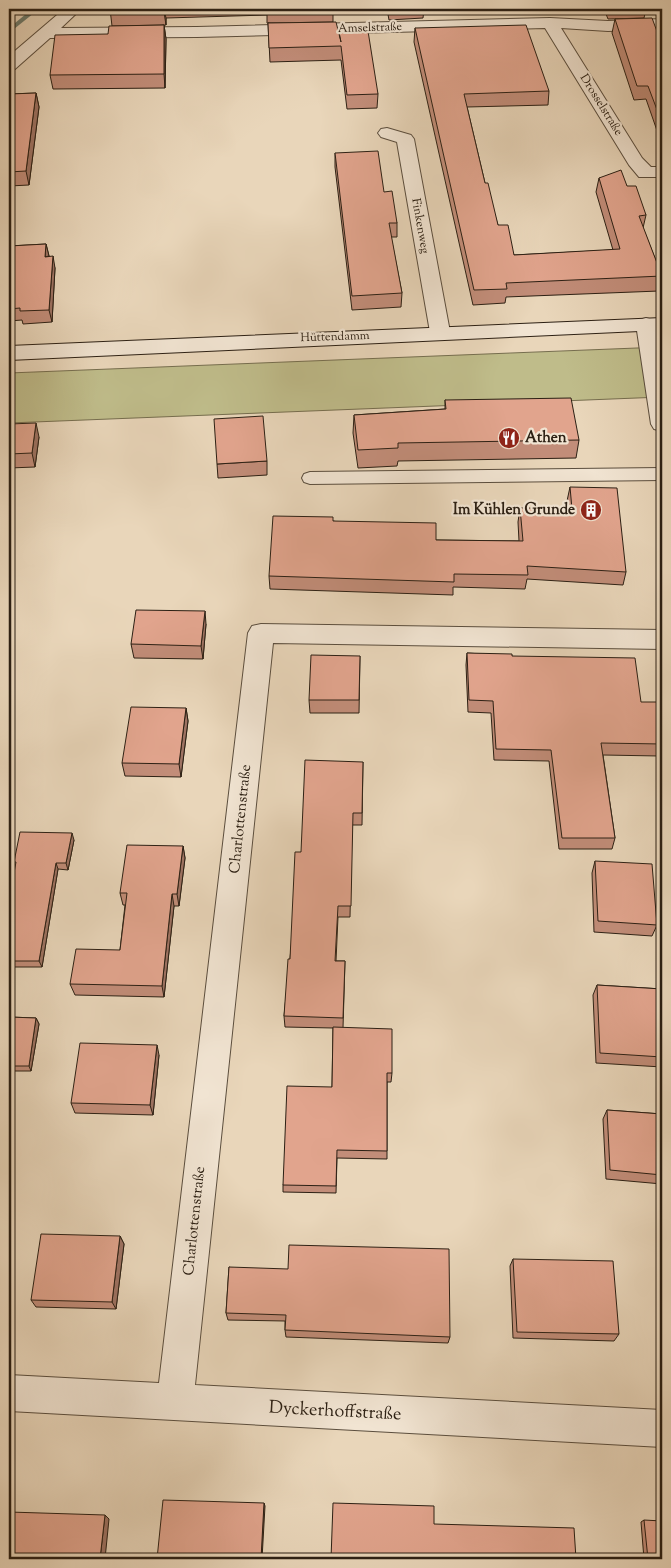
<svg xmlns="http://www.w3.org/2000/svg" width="671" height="1568" font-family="'Sorts Mill Goudy',serif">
<rect width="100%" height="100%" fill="#e9d6ba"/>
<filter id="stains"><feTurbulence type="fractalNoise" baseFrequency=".004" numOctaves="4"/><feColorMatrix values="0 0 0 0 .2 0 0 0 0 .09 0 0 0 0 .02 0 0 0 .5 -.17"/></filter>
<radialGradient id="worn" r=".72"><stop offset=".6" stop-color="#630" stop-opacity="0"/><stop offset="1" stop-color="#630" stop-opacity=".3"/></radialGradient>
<path fill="#bfbc8a" stroke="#766e4f" d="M662,347V397L9,423V373Z"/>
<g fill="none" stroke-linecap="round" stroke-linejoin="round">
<path fill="#6d7c6e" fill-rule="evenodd" d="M32,9H39L9,33V28Z"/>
<g stroke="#5b4e3e" stroke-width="2">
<path id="lane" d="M662,468V480L310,484L304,482L302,478L304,474L310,472Z"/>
</g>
<g stroke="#5b4e3e" stroke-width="2">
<path id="street" d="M64,9H81L61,28L197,27L550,18L608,21L662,19V29L608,31L561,28L642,158L651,167H662V177H639L629,165L545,28L197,37L50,38L15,69L9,70V56Z
M387,128L411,135L414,139L450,332L447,337L440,338L433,337L430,332L397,142L381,137L378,133L381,129Z
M646,318L653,320L656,324L662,359V431L654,429L651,424L636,324L639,320Z
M261,624L662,630V649L273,643L195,1385L662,1410V1447L9,1411V1375L159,1383L248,633L252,626Z"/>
</g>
<g stroke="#2c2014" stroke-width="2">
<path id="secondary" d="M662,318V330L9,360V346Z"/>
</g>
<use href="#lane" fill="#f1e4d2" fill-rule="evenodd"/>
<use href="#street" fill="#f1e4d2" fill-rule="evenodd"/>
<use href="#secondary" fill="#f1e4d2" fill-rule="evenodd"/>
</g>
<path fill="#c28d79" stroke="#2c2014" d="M110,9H333V22L267,23V15L166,18V25L112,26Z
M387,9H424L423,18L389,20Z
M604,9H646L644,18L608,19Z
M615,19L662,45V145L646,99L634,100L612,33Z
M268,23L339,36L378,94L377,108L347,109L341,60L270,62Z
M164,25L166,39L165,88L53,89L50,75L108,34Z
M415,28L549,91L548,105L467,107L485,183L498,225L514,255L613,250L596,192L599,178L627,186L646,215L643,228L662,276L659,291L506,297L505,303L473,305L414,42Z
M36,93L39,107L29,185L9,186V94Z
M335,153L384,192L397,223V237H391L402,293L401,307L352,310L335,167Z
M46,244L49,256L55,268L52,322L23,324L22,320L9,321V246Z
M445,400L579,440L576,458L398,461L397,466L358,468L353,433L354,415L445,409Z
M9,424L39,437L35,467L9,468Z
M267,461V475L218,478L217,464Z
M570,487L626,572L623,585L527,579L525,589L453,587V595L270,589L269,576L333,521L436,540L519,541L518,522L520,508L568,509L567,501Z
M206,624L203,659L134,658L131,644Z
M467,653L512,656L641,702L662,739V747L659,756L603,755L615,838L612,849H559L549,761L494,760L491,713L468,712L466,665Z
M360,656L359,713H310L309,700Z
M186,708L188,721L181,777L125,776L122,763Z
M363,762L362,825H352L350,917H338L336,961H345L343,1028L392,1073L391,1082H387V1159L337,1158L336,1193L283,1192V1185L332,1087L333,1028L285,1027L284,1016L301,852Z
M74,840L68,870L58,869L42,967H9V900L15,866L14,862Z
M183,846L185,858L179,906H174L164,997L75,995L70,984L120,950L125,905H123L120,893Z
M595,861L657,925L652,936L594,932L592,873Z
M597,985L662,989V1067L596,1063L593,995Z
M9,1017L36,1018L39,1024L31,1071H9Z
M159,1055L153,1115L75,1113L71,1103Z
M607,1110L662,1114V1184L606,1179L603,1119Z
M120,1236L124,1244L116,1309L36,1307L31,1300Z
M513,1259L619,1334L614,1341L513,1338L510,1266Z
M229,1267L450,1337L448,1343L286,1337L285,1330V1321L228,1320L226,1313Z
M644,1520L662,1559H644L641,1522Z"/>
<path fill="#9e7363" stroke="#2c2014" d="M164,9L166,18V25L164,12Z
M164,25L166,39L165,88L164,74Z
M36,93L39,107L29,185L26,171Z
M46,244L49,256L45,257Z
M53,256L55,268L52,322L49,310Z
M36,423L39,437L35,467L32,453Z
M205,611L206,624L203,659L201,646Z
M186,708L188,721L181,777L179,764Z
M72,833L74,840L68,870L66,863Z
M183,846L185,858L179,906L177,894Z
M56,863L58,869L42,967L39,961Z
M172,894L174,906L164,997L162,986Z
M36,1018L39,1024L31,1071L29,1066Z
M157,1045L159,1055L153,1115L150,1105Z
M120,1236L124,1244L116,1309L112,1302Z
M264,1503L265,1506L262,1559H261Z
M105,1515L109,1519L105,1559H100Z"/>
<path fill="#e1a48d" stroke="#2c2014" d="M110,9H164V12H110Z
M267,9H308L267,10Z
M652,18L662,45V123L648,86H637L615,19Z
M336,22L341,42L339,32L368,31L378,94L347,95L341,46L269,48L268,23Z
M164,25V74L50,75L55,35L108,34L109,26Z
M526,25L549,91L464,94L485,183H488L498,225H508L514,255L620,249L599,178L621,170L627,186H636L646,215L639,216L662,276L506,283L507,289L474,290L415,28Z
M36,93L26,171L9,172V94Z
M378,151L384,192L392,191L397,223H389L402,293L352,296L335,153Z
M46,244L45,257L53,256L49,310L20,311V308L9,309V246Z
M571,398L579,440L398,443V448L358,450L354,415L446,409L445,400Z
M263,416L267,461L217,464L214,419Z
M36,423L32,453L9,454V424Z
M570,487L617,488L626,572L527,566L528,575L454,574V582L269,576L273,516L333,517V521L436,523V540L523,541L520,508L572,509Z
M136,610L205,611L201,646L131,644Z
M467,653L512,654V656L635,658L641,702H657L662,739V744L601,743L615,838H562L551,750L496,749L493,701L469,700Z
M311,655L360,656L359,700H309Z
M131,707L186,708L179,764L122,763Z
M305,760L363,762L362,813H353L351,906H338L335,961H345L343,1018L284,1016L288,959H290L295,852H301Z
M20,832L72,833L66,863H56L39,961H9V900L16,862H14Z
M127,845L183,846L177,894H172L162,986L70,984L76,949L120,950L127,893H120Z
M595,861L652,864L657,925L598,921Z
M597,985L662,989V1057L600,1053Z
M9,1017L36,1018L29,1066H9Z
M333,1027L392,1029V1073H387V1151L337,1150L336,1186L283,1185L287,1086L332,1087Z
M80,1043L157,1045L150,1105L71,1103Z
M607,1110L662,1114V1175L610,1170Z
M41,1234L120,1236L112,1302L31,1300Z
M289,1245L449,1249L450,1337L285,1330L286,1315L226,1313L229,1267L288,1269Z
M513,1259L613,1261L619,1334L517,1332Z
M163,1500L264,1503L261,1559H157Z
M333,1503L434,1506V1524L574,1528L576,1559H331Z
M9,1512L105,1515L100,1559H9Z
M644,1520L662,1521V1559H648Z"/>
<defs>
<g id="restaurant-disc" transform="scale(1.125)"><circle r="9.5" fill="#8f2418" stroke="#f1e4d2"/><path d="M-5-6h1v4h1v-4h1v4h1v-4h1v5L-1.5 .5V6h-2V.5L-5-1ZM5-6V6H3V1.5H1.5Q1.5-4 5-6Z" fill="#fff"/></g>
<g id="building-disc" transform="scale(1.125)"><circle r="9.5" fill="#8f2418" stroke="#f1e4d2"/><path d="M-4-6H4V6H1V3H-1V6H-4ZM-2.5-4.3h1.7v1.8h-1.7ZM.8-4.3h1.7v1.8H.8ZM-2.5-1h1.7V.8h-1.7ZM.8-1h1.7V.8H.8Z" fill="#fff"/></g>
</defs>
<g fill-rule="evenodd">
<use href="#restaurant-disc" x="509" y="438"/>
<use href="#building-disc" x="591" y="510"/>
</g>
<g text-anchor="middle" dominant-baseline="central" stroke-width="4.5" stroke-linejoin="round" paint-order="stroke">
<g font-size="12" fill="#2c2014" stroke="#f1e4d2">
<text transform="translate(370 28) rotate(-2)">Amselstraße</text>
<text transform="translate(601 105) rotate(58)">Drosselstraße</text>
<text transform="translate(420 226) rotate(80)">Finkenweg</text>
<text transform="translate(335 337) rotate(-2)">Hüttendamm</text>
</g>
<g font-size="15" font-weight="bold" fill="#2c2014" stroke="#f1e4d2" text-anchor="start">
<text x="525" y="438">Athen</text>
<text x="575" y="510" text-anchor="end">Im Kühlen Grunde</text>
</g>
<g font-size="15" fill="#2c2014" stroke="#f1e4d2">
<text transform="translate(241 819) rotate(-84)">Charlottenstraße</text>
<text transform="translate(195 1221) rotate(-84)">Charlottenstraße</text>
</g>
<g font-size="18" fill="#2c2014" stroke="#f1e4d2">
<text transform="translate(335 1412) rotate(3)">Dyckerhoffstraße</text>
</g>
</g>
<rect width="671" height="1568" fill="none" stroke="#e9d6ba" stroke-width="30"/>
<rect x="10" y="10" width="651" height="1548" fill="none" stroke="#2c2014" stroke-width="2.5"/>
<rect x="15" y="15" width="641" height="1538" fill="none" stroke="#2c2014"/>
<rect width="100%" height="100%" filter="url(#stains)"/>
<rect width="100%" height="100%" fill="url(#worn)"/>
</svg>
